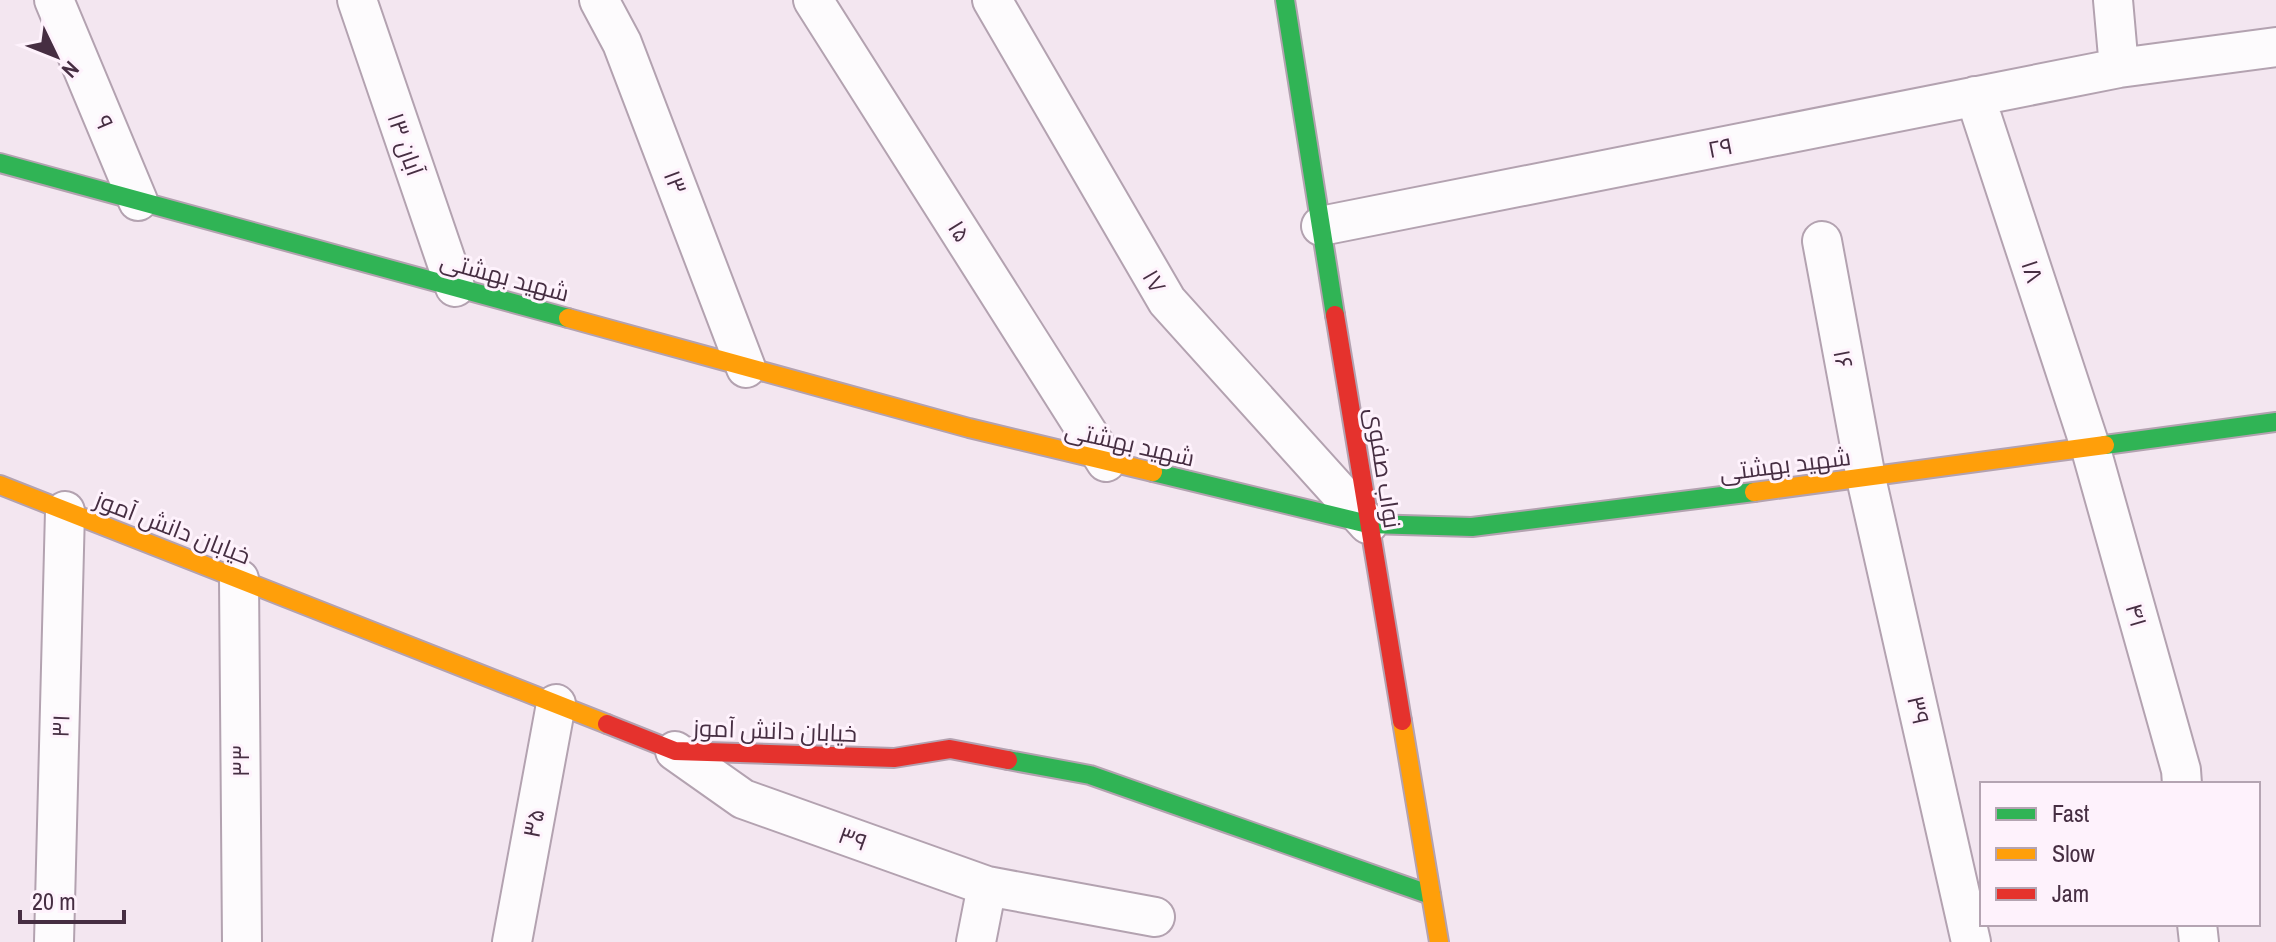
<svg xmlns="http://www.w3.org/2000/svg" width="2276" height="942" font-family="'Archivo Narrow',Cairo,sans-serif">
<rect width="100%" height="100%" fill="#f3e6f0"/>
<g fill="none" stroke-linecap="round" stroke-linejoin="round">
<g stroke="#b3a2b0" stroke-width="42">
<path id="street" d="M54,0L138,201
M357,0L455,287
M599,0L622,43L746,368
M813,0L1106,462
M992,0L1167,301L1368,524
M2113,0L2119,68
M1975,96L2090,446L2181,770L2182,784
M1321,226L2119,68L2276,47
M1822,241L1866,478L1971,942
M239,579L242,942
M675,751L743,799L987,886L976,942
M987,886L1155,917
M2197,924L2199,942
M54,942L65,511
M512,942L556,704"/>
</g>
<g stroke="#b3a2b0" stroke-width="22">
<path id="fast" d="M1285,0L1335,315
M0,163L568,318
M2105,445L2276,422
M1153,472L1368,524L1472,527L1754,492
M1008,760L1090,775L1431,895"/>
</g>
<g stroke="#b3a2b0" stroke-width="22">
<path id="slow" d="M568,318L969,428L1153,472
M0,485L607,724
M1754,492L2105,445
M1402,721L1439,942"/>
</g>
<g stroke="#b3a2b0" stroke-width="22">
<path id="jam" d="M1335,315L1402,721
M607,724L675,751L894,758L950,749L1008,760"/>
</g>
<use href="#street" stroke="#fdfbfd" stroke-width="38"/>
<use href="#fast" stroke="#30b455" stroke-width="18"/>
<use href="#slow" stroke="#ff9f0a" stroke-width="18"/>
<use href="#jam" stroke="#e5322d" stroke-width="18"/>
</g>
<g text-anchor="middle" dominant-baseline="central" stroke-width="6" stroke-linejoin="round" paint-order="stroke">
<g font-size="24" fill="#462e42" stroke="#fef2fc">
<text transform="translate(105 122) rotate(67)">۹</text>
<text transform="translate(406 144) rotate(71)">۱۳ آبان</text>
<text transform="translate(1720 147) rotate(-11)">۲۹</text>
<text transform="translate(676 182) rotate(69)">۱۳</text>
<text transform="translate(960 231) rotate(58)">۱۵</text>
<text transform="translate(2033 271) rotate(72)">۱۸</text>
<text transform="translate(505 276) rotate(15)">شهید بهشتی</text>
<text transform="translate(1155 281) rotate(60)">۱۷</text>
<text transform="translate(1844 359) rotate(79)">۱۶</text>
<text transform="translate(1130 443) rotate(13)">شهید بهشتی</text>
<text transform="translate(1785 464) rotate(-7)">شهید بهشتی</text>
<text transform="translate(1384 468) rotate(81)">نواب صفوی</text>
<text transform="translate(173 527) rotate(21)">خیابان دانش آموز</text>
<text transform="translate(2137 615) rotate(74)">۴۱</text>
<text transform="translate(1919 710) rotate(77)">۳۹</text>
<text transform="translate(60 726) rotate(-88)">۳۱</text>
<text transform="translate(775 730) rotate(2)">خیابان دانش آموز</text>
<text transform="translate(240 761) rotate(-90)">۳۳</text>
<text transform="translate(533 823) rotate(-79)">۳۵</text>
<text transform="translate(853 838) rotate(20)">۳۹</text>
</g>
</g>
<rect x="1980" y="782" width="280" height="144" fill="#fef2fc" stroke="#b4a4b2" stroke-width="2"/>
<rect x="1996" y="808" width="40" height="12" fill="#30b455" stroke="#b4a4b2" stroke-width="2"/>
<text x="2052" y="822" font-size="24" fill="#462e42">Fast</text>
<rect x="1996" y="848" width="40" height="12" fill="#ff9f0a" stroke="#b4a4b2" stroke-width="2"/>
<text x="2052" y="862" font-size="24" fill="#462e42">Slow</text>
<rect x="1996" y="888" width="40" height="12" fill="#e5322d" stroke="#b4a4b2" stroke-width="2"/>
<text x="2052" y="902" font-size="24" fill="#462e42">Jam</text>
<g transform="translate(56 56) rotate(133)" stroke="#fef2fc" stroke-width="6" paint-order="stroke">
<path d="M0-6L14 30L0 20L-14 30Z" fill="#462e42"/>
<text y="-12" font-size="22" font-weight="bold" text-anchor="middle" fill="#462e42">N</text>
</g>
<path d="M20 910v12h104v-12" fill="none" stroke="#462e42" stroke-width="4"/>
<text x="32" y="910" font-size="24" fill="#462e42" stroke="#fef2fc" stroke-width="6" paint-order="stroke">20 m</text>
</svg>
